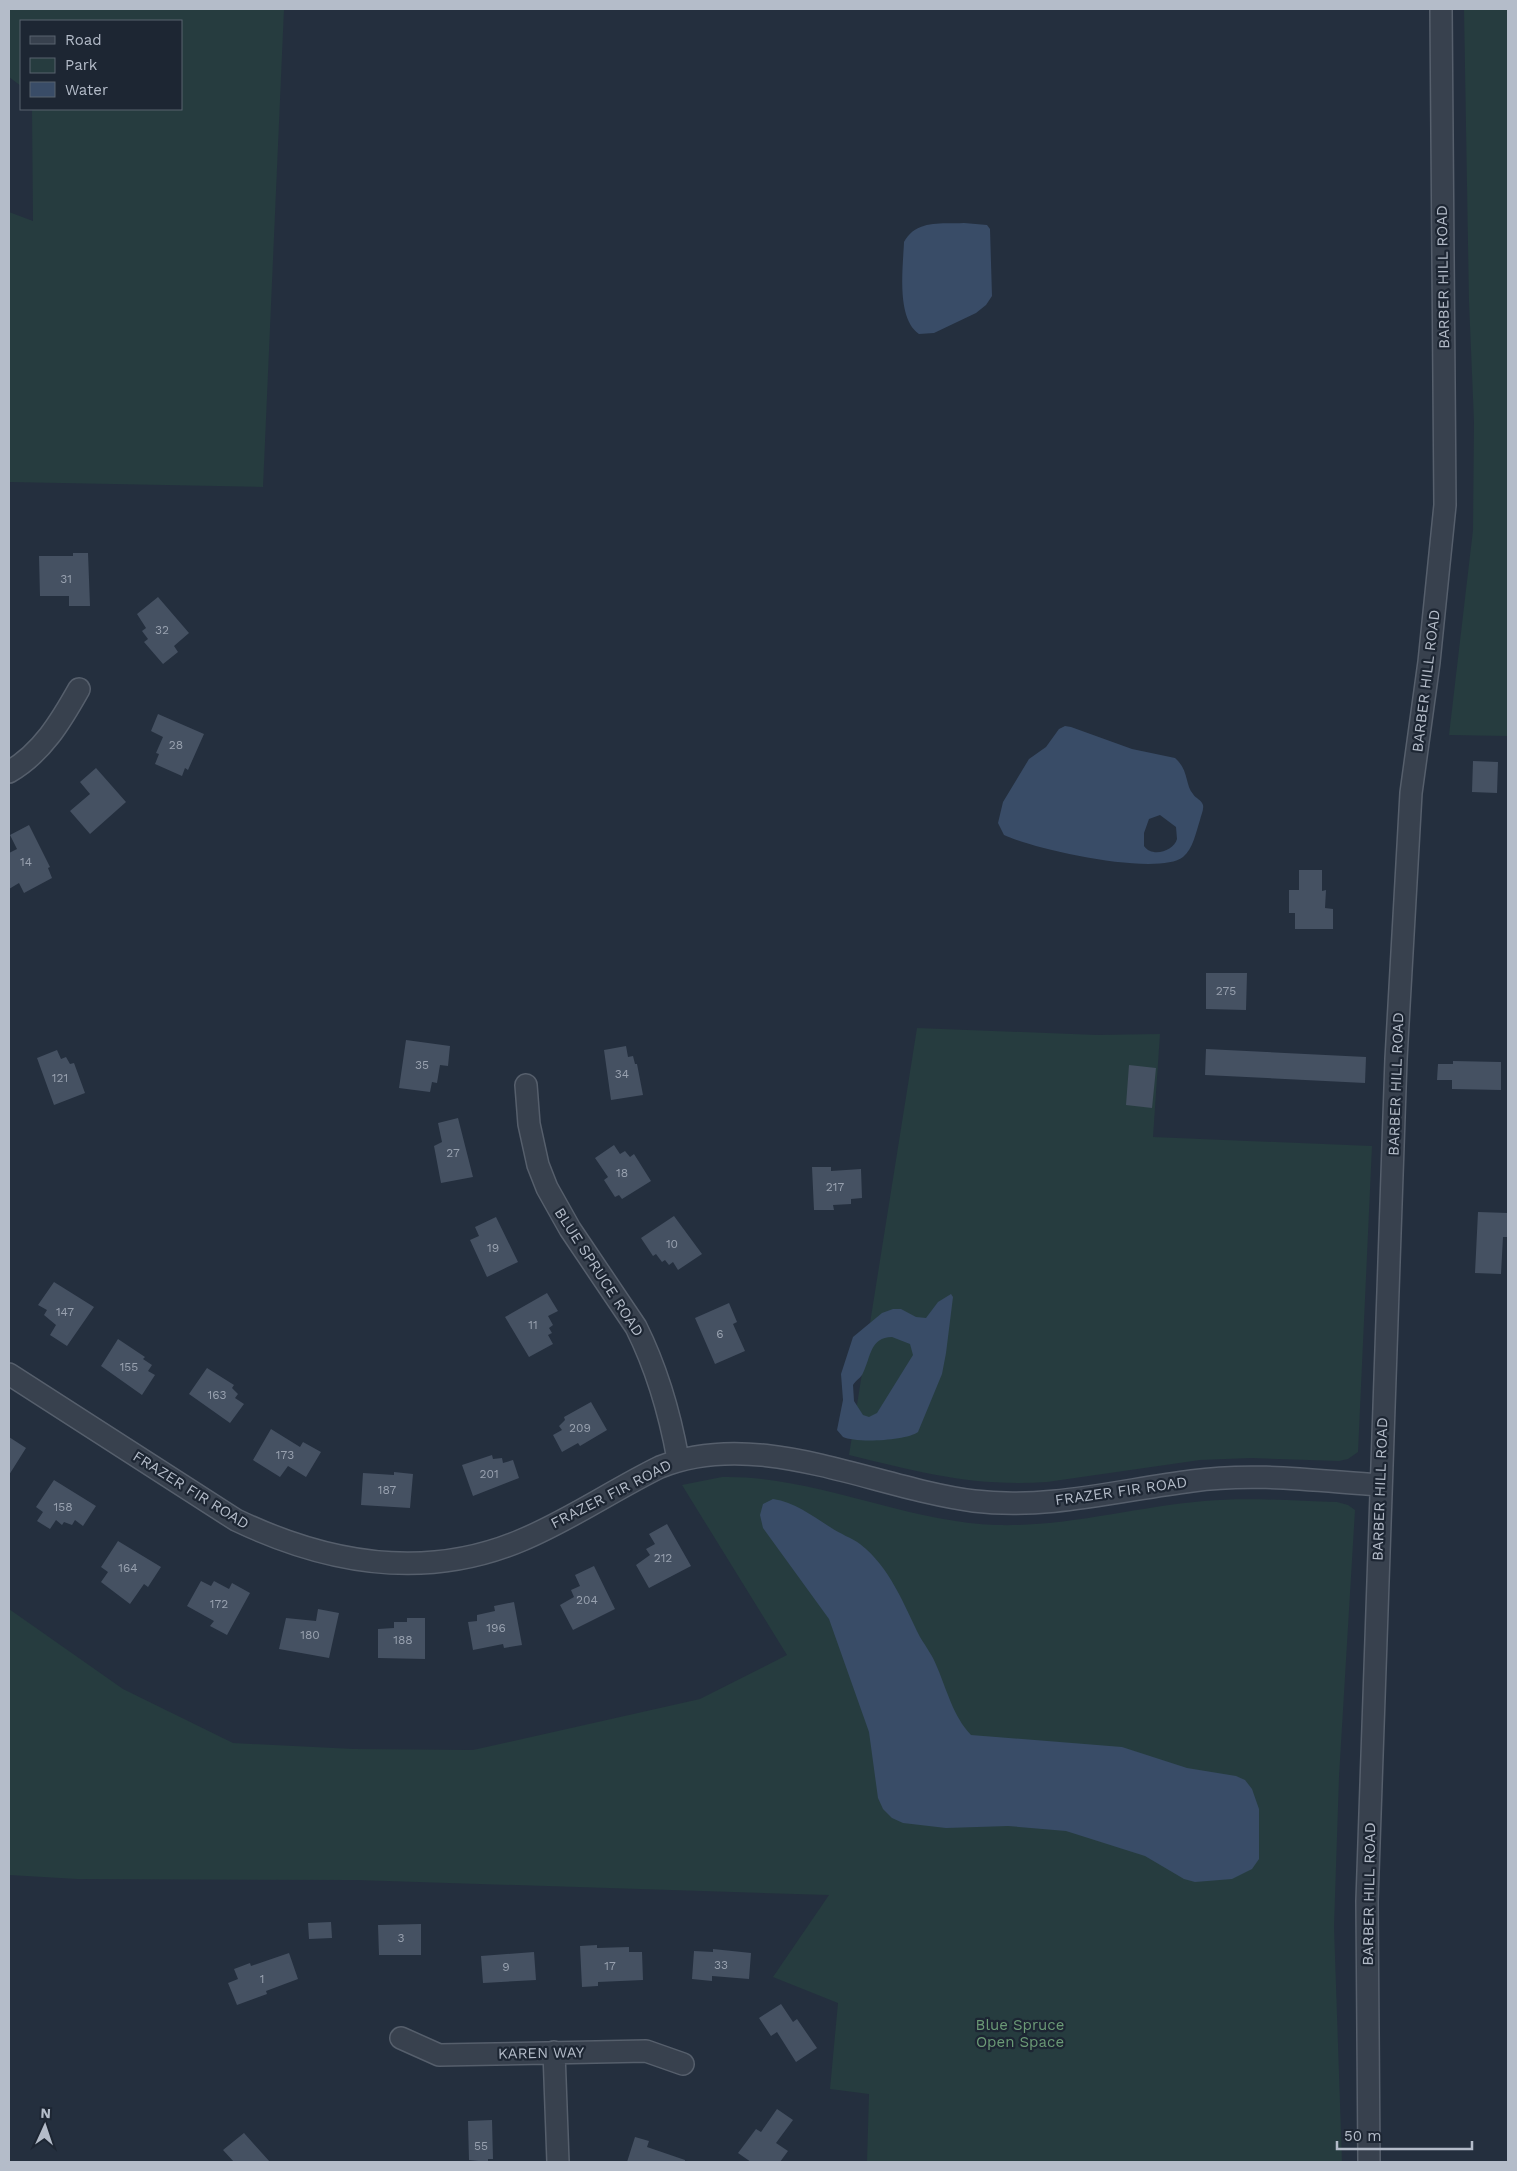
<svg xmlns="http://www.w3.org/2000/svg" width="1517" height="2171" font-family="'Work Sans',sans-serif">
<rect width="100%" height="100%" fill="#242f3e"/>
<path fill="#263c3f" d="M9,9H284L263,487L9,482V212L33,221L32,109H181V21H21V86L9,77Z
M1464,9H1508V736L1449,735L1473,530L1474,422L1469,302Z
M917,1028L1097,1035L1160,1034L1153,1137L1372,1146L1358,1452L1348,1459L1339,1461L1251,1458L1200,1460L1047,1482C973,1487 919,1472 849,1455Z
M722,1477C814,1475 904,1522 997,1525C1067,1527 1135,1507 1204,1501C1248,1497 1293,1501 1337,1502L1348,1505L1355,1510L1339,1777L1334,1927L1342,2162H867L869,2094L830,2089L838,2003L773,1977L829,1895L356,1880L77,1879L9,1875V1609L123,1689L233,1743L354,1749L473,1750L700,1699L787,1655L682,1485Z"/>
<path fill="#394c67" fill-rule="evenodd" d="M964,223L987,225L990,229L992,296L986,305L976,313L934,333L919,334C896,318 903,268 904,242C916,219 943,224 964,223Z
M1065,726L1071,727L1132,749L1175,758C1189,770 1185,785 1193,794C1196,799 1201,799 1203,805C1204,810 1201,815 1200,820C1196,832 1193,849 1183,857C1157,877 1033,849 1004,835L998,823L1003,802L1029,759L1046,747L1059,729ZM1160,815L1176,827L1177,839C1174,851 1152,858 1144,846V833L1149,819Z
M951,1294L953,1297L946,1353L942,1374L918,1432C906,1441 855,1443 843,1437L837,1430L843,1400L841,1374L853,1337L882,1313L893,1309H901L916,1317L926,1318L938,1302ZM892,1337L910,1344L913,1355L877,1413L869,1417L863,1415L854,1401L853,1385C856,1380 861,1378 863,1373C871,1357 870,1337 892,1337Z
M773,1499C795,1502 812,1516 830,1527C840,1534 852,1538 860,1544C890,1567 904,1605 920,1637C926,1647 933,1656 937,1667C947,1690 953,1716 971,1735L1122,1747L1187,1768L1236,1776L1245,1780L1252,1789L1259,1809V1859L1252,1869L1232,1879L1195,1882L1184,1879L1145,1856L1066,1831L1008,1826L946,1828L903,1823L892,1818L883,1809L878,1798L869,1732L829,1619L763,1528L760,1515L763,1504Z"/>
<path fill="#455162" d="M73,553H88L90,606H69V596H40L39,556H73Z
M158,597L189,633L174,646L178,652L163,664L144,642L148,639L142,631L146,628L137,614Z
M158,714L204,734L188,770L185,768L182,776L155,764L159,754L156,753L163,737L151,731Z
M1473,761L1498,762L1497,793L1472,792Z
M96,768L126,802L90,834L70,811L90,794L80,782Z
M29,825L50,867L48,868L52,878L24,893L19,883L9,889V853L17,849L10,835Z
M1299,870H1322V891L1326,890L1325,908L1333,909V929H1295V913H1289V890H1299Z
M1206,973H1247L1246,1010L1206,1009Z
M406,1040L450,1046L448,1066L440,1065L437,1083L432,1082L430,1092L399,1088Z
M626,1046L628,1057L633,1056L635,1064H637L643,1095L611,1100L604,1050Z
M1206,1049L1366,1057L1365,1083L1205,1075Z
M57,1050L61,1059L66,1057L70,1064L74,1063L85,1093L54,1105L37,1058Z
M1453,1061L1501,1062V1090L1452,1089V1080H1437L1438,1064H1453Z
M1129,1065L1156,1068L1152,1108L1126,1105Z
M458,1118L473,1177L441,1183L434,1146L442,1142L438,1123Z
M614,1145L620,1154L625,1151L630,1157L634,1154L651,1181L622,1199L619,1195L615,1197L604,1180L608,1177L595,1158Z
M812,1167H831V1171L861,1169L862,1198L851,1199V1204L833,1205L834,1210H814Z
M1478,1212L1508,1213V1237H1503L1501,1274L1475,1273Z
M674,1216L702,1254L678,1270L673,1262L669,1265L665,1260L662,1262L656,1254L653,1256L641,1238Z
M496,1217L518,1262L487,1277L470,1240L479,1236L475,1227Z
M54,1282L94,1307L67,1346L50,1335L56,1325L44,1315L47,1310L38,1305Z
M547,1293L558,1311L548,1316L553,1325L549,1328L552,1333L548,1335L553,1344L529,1357L505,1317Z
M729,1303L737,1322L733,1324L745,1351L715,1364L695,1318Z
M118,1339L145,1357L143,1359L152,1365L148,1371L155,1375L142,1395L101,1366Z
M207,1368L234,1385L232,1388L238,1394L235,1398L244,1404L230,1423L189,1394Z
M591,1402L607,1430L580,1446L578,1443L562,1452L553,1435L562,1430L559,1426L565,1420L564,1417Z
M271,1429L300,1447L303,1442L321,1452L306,1477L288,1466L280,1477L253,1460Z
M9,1437L26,1448L9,1475Z
M492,1455L493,1459L502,1458L503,1463L513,1460L519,1478L473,1496L462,1465Z
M394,1472L413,1474L410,1508L361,1505L363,1473L394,1475Z
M54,1480L96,1506L83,1526L75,1520L72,1525L64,1522L62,1525L56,1520L50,1529L37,1521L43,1512L36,1507Z
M667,1524L691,1566L649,1588L636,1565L650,1555L646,1549L655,1544L649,1534Z
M118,1541L161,1567L148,1587L144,1584L130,1604L101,1582L108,1572L101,1567Z
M594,1566L615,1609L573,1630L560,1605L574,1597L571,1590L580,1586L575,1575Z
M201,1581L211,1586L214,1581L229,1589L232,1583L250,1593L227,1635L210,1626L214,1621L187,1606Z
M514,1602L522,1645L504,1648L503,1644L473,1650L468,1622L477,1621V1615L495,1611L494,1606Z
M318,1609L339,1613L329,1658L279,1649L286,1618L316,1621Z
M407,1618H425V1659L378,1658V1629L394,1628V1622H407Z
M331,1922L332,1938L309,1939L308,1923Z
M421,1924V1955H379L378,1925Z
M597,1945V1948L629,1947V1952H642L643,1980L598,1982V1986L582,1987L580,1946Z
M713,1949L751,1953L749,1979L712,1976V1981L692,1979L694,1951L713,1952Z
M534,1952L536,1980L483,1983L481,1956Z
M289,1953L298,1979L266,1991L267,1994L237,2005L228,1983L238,1979L234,1969L250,1963L251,1966Z
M781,2004L793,2022L797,2019L817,2048L796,2062L777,2032L771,2036L759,2018Z
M777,2109L793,2120L776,2143L788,2151L780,2162H751L738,2153L756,2129L761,2132Z
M492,2120L493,2159H488V2162L469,2160L468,2121Z
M244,2133L270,2162H234L223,2150Z
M635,2137L649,2141L647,2147L685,2160V2162H627Z"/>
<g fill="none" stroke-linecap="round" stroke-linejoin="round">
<g stroke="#565f6c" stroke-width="24">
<path id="minor" d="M9,772C42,753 61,721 79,689
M526,1085L529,1124L538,1165L547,1188L570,1229L636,1327C656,1367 670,1415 678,1459
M9,1374L236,1520C328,1564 426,1581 522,1540C570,1520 613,1490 660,1467C759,1427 873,1488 974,1501C1047,1510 1120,1490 1192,1481C1254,1472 1318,1481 1380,1485
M401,2038L439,2055L646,2051L683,2064
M554,2052L558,2162
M1369,2162L1367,1901L1396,1059L1411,793L1429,662L1445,505L1441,9"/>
</g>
<use href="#minor" stroke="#38414e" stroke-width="21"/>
</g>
<g text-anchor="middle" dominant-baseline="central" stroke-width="4.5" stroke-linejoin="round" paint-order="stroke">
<g font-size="12" fill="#98a1af">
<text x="66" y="579">31</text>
<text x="162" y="630">32</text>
<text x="176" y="745">28</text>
<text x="26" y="862">14</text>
<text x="1226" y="991">275</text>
<text x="422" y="1065">35</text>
<text x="622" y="1074">34</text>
<text x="60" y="1078">121</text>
<text x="453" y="1153">27</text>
<text x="622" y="1173">18</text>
<text x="835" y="1187">217</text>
<text x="672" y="1244">10</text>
<text x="493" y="1248">19</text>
<text x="65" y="1312">147</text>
<text x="533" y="1325">11</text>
<text x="720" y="1334">6</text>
<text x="129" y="1367">155</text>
<text x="217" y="1395">163</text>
<text x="580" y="1428">209</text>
<text x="285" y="1455">173</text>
<text x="489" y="1474">201</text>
<text x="387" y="1490">187</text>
<text x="63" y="1507">158</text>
<text x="663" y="1558">212</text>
<text x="128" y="1568">164</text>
<text x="587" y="1600">204</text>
<text x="219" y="1604">172</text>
<text x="496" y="1628">196</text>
<text x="310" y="1635">180</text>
<text x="403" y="1640">188</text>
<text x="401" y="1938">3</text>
<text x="721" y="1965">33</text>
<text x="610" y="1966">17</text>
<text x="506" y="1967">9</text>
<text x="262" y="1979">1</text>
<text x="481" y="2146">55</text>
</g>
<g font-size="15" fill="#b4bcc9" stroke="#1d2633">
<text transform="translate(1443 277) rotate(-91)">BARBER HILL ROAD</text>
<text transform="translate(1426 681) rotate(-83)">BARBER HILL ROAD</text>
<text transform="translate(1396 1084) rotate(-88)">BARBER HILL ROAD</text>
<text transform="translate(599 1272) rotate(57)">BLUE SPRUCE ROAD</text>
<text transform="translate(1380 1489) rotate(-88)">BARBER HILL ROAD</text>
<text transform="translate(191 1490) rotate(32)">FRAZER FIR ROAD</text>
<text transform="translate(1121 1491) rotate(-8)">FRAZER FIR ROAD</text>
<text transform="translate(611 1494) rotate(-27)">FRAZER FIR ROAD</text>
<text transform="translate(1369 1894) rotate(-89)">BARBER HILL ROAD</text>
<text transform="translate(541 2053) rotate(-1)">KAREN WAY</text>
</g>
<g font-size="15" fill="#6b9a76" stroke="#1d2633">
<text x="1020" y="2025">Blue Spruce<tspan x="1020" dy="17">Open Space</tspan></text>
</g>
</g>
<rect width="1517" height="2171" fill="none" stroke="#b4bcc9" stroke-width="20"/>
<rect x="20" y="20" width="162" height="90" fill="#1d2633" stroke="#59626f"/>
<rect x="30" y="36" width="25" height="8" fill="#38414e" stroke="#59626f"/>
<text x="65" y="45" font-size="15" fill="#b4bcc9">Road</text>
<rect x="30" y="58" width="25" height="15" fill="#263c3f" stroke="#59626f"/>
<text x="65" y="70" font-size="15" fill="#b4bcc9">Park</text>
<rect x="30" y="82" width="25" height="15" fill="#394c67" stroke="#59626f"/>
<text x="65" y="95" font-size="15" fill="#b4bcc9">Water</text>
<g transform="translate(45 2126) rotate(3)" stroke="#1d2633" stroke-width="4" paint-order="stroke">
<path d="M0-4L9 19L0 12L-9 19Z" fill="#b4bcc9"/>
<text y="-8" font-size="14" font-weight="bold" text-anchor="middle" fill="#b4bcc9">N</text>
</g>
<path d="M1337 2141v8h135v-8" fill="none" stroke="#b4bcc9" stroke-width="2.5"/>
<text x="1344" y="2141" font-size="15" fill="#b4bcc9" stroke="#1d2633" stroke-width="4" paint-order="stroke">50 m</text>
</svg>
